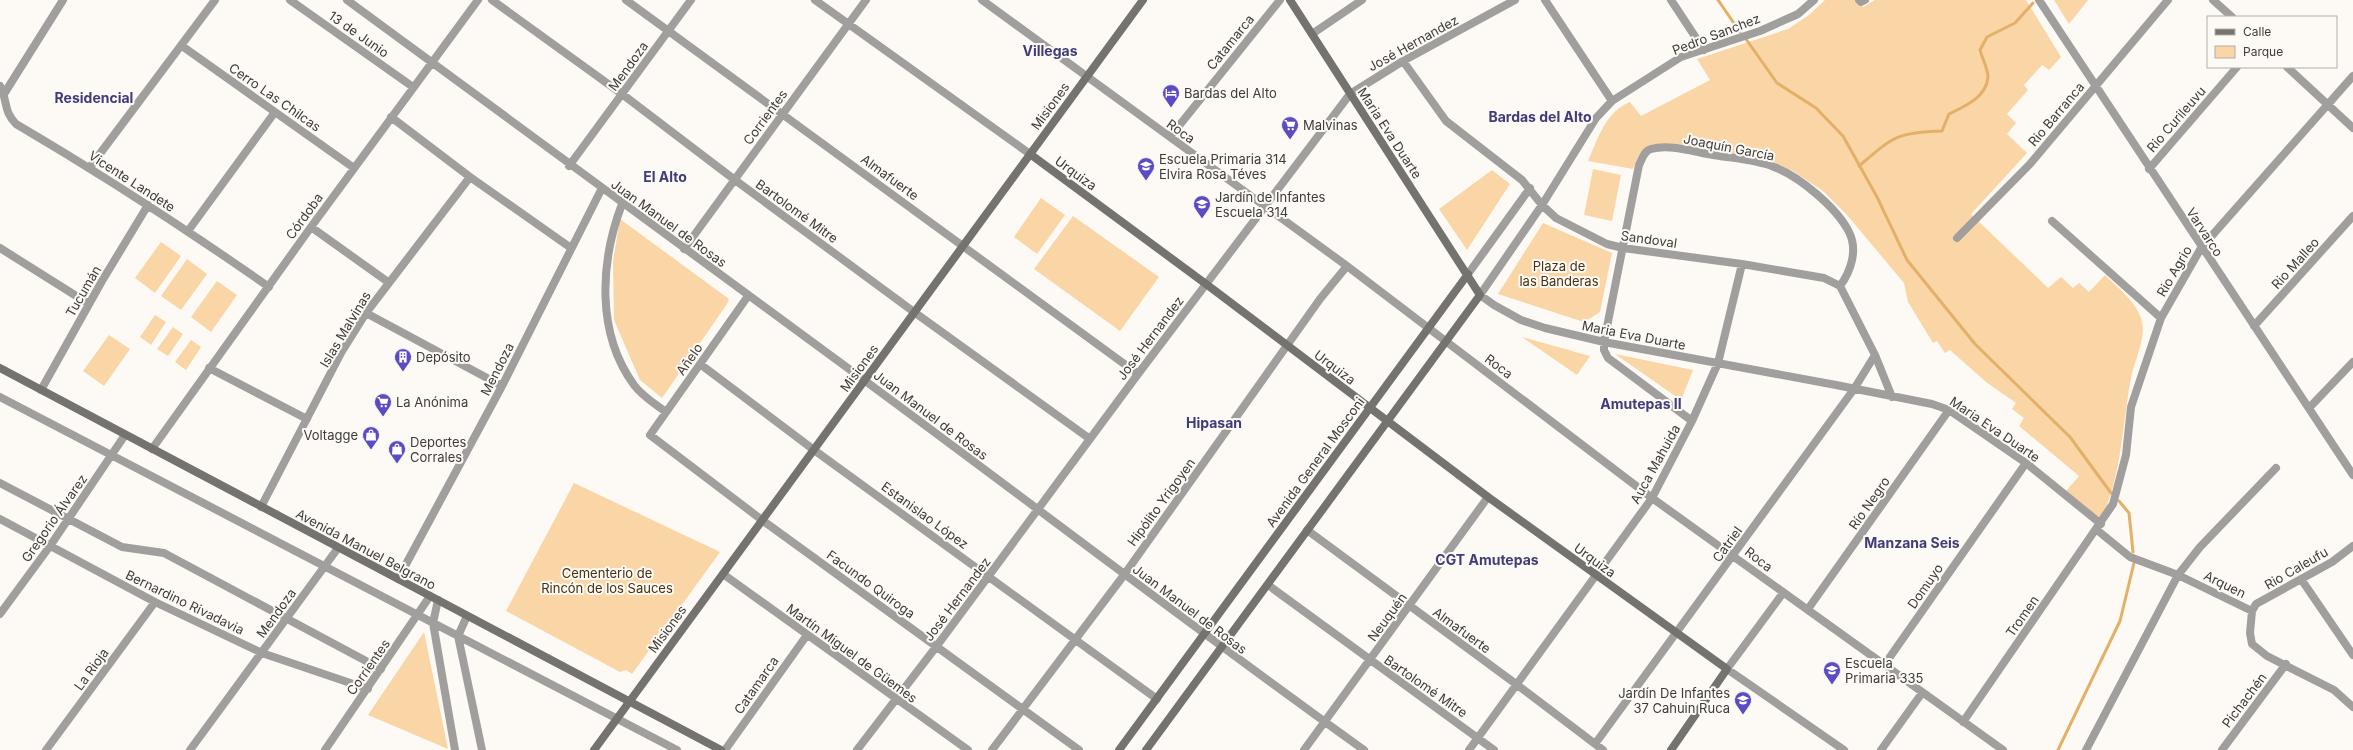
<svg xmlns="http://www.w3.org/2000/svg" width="2353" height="750" font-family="Inter,sans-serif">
<rect width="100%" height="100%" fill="#fdfaf5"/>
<path fill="#fad5a5" d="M1825,0H1854L1863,7L1875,0H2026L2061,57L2049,70L2042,65L2024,85L2028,90L2007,114L2016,123L2007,134L2027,153L1971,214L2048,288L2061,277L2073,288L2079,283L2089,292L2105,275C2118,288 2138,303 2142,322C2146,339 2134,361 2131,378C2122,426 2122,475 2101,520L2066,491L2079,476L2019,426L2024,418L2012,409L2016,403L1986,382L1950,350L1945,353L1937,341L1933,343L1908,302L1904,283L1847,215L1823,191L1793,171L1773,162L1672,144L1643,150L1639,155L1633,169L1588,161C1598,139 1605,112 1630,102L1641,116L1710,80L1697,59L1788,29L1809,15Z
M2054,0H2088L2069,24Z
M1593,169L1621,175L1612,221L1584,215Z
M1492,170L1510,184L1467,250L1439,209Z
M1041,198L1065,215L1037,254L1014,237Z
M1073,216L1159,277L1120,331L1034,269Z
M620,219L729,299L727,304L662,398L640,380L614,320L613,261Z
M1543,223L1612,253L1600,312L1584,322L1498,294Z
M161,242L181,256L155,293L135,278Z
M187,259L207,274L181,310L161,296Z
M217,281L237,295L211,332L191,317Z
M155,315L166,322L151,345L140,337Z
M173,327L183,334L168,356L157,349Z
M109,335L130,349L104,386L83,371Z
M1522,337L1590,356L1577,375Z
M191,340L201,347L186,370L175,362Z
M1615,354L1693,370L1681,400Z
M574,483L720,552L632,674L626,670L620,672L506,611Z
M424,632L448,749L368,715Z"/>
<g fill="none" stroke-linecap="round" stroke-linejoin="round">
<path stroke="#e3b068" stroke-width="3" d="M1718,0L1740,32
M1746,39L1777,83L1816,108L1843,136L1877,197L1907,260L1975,344L2070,437L2111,493
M1859,166C1893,137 1897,132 1942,131L1949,114C1965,106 1986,98 1988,77C1988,69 1982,58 1980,50L1987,37L2015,23L2033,3
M2119,501L2129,513L2133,552
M2058,750L2120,621L2134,563"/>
<path stroke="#a09f9d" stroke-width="8" d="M290,0L413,87
M347,0C519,128 692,253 864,380C1031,503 1195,629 1364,750
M492,0L622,94L735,180L914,312L1090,439
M626,0L1138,374
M815,0L1030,154
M982,0L1347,266L1652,498L2003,750
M1545,0L1612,101
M1671,0L1704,50
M1814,0L1798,14L1760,31L1681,57L1612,101L1596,118L1542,205L1480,295L1494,305L1521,320L1545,328L1604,342L1836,385L1932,404L1949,410L2026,463L2101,524
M1859,0L1861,2L1865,0
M2039,0L2353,475
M2213,0L2232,17
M1312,34L1362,0
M182,46L354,168
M1403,61L1446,121L1522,180L1542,205L1556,218L1607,244L1623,248L1742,264L1824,278L1840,286L1875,355L1892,397
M2287,67L2353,128
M0,86C8,101 3,111 16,124C103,175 186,229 269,287
M4,94L63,0
M391,117L470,177L571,248
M1170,137L1280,0
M569,166L691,0
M90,167L215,0
M2149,169L2237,67
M622,204C600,262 596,333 634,385C642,396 655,404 666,412
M2052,221L2161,318
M311,227L388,282
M188,231L275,112
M1957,238L2030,164L2168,0
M0,248L89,304
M684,249L866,0
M1468,274L1530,188
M748,296L650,435L762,520L1079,750
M366,313L502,386
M2254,326L2353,216
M700,364L814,450L1157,699
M209,368L307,419
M41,390L102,281L148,205
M0,397L677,750
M2309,408L2353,362
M1692,421L1608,358L1604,350V342L1639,165C1642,159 1644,151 1651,149C1669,144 1691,151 1708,154C1728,158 1756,159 1774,167C1799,176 1837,208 1849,232C1858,250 1851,271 1840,286
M152,449L311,227L478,0
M0,483L122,547L164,553L381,669
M261,507L341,353L366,313L470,177
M0,519L155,602L262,653L368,689
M1307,530L1516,684L1603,750
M2097,530L2130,557L2178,575L2252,611L2250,633L2252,644L2267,656L2334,690L2353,707
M723,574L968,750
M398,579L502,386L602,188
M2301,579L2353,655
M1268,585L1494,750
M1783,593L1727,669L1844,750
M438,600L433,623L455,750
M1808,609L1949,410
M2252,611L2256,604L2332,562L2353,546
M0,614L50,546L125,435
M467,616L458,636L482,750
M1885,664L2026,463
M1963,722L2113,504L2126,455L2131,407L2161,318L2201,248L2353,76
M1595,744L1854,389L1875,355
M46,750L155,602
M190,750L338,548
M325,750L430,596
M725,750L807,635
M857,750L936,647L1138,374L1350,94L1403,61L1515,0
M992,750L1124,575L1320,299L1347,266
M1304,750L1488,497
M1469,750L1652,498L1692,421L1718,363L1742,264
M1881,750L1922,693
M2086,750L2178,575L2200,547L2276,468
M2222,750L2286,664"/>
<path stroke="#757370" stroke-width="8" d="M1030,154L1206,284L1488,497L1727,669L1671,750
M0,368L721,750
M594,750L1143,0
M1119,750L1468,274
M1146,750L1480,295L1290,0"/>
</g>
<defs>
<g id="hotel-pin" transform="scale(0.9)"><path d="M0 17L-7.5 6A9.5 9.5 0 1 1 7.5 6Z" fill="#5c4cc4" stroke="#fdfaf5"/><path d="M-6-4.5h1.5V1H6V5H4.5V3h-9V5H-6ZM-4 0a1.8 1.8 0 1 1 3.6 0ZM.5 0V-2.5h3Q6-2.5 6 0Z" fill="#fff"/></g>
<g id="supermarket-pin" transform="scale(0.9)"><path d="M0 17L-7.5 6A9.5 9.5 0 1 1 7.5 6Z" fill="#5c4cc4" stroke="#fdfaf5"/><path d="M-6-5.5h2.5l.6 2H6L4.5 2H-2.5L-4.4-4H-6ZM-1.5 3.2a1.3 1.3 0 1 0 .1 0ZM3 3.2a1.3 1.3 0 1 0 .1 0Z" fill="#fff"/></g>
<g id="school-pin" transform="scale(0.9)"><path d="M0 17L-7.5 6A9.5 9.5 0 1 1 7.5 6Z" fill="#5c4cc4" stroke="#fdfaf5"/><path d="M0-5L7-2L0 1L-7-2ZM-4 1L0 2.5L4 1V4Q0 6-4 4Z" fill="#fff"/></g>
<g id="building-pin" transform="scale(0.9)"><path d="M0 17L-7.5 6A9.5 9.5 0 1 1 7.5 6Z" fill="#5c4cc4" stroke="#fdfaf5"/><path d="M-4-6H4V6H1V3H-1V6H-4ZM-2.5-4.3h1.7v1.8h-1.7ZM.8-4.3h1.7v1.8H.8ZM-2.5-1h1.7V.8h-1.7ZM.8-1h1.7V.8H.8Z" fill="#fff"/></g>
<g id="shop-pin" transform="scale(0.9)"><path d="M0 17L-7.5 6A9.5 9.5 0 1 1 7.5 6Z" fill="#5c4cc4" stroke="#fdfaf5"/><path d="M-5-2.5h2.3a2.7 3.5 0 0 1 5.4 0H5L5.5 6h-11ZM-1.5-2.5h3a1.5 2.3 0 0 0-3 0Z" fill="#fff"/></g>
</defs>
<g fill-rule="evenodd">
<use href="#hotel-pin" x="1171" y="93"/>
<use href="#supermarket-pin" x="1290" y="125"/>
<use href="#school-pin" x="1146" y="166"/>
<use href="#school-pin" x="1202" y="204"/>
<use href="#building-pin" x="403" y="357"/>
<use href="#supermarket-pin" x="383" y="402"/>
<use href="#shop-pin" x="371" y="435"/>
<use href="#shop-pin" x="397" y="449"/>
<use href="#school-pin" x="1832" y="670"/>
<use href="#school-pin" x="1743" y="700"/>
</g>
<g text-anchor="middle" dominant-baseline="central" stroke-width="4" stroke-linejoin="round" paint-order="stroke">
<g font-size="13" fill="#3d3c3a" stroke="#fdfaf5">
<text transform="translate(359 34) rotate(35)">13 de Junio</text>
<text transform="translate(1716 34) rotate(-21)">Pedro Sanchez</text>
<text transform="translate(1230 42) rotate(-51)">Catamarca</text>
<text transform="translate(1413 43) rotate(-29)">José Hernandez</text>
<text transform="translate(628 66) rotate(-54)">Mendoza</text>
<text transform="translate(275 97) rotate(35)">Cerro Las Chilcas</text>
<text transform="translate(1050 106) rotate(-54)">Misiones</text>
<text transform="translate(2056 114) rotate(-50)">Rio Barranca</text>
<text transform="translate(765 117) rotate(-54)">Corrientes</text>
<text transform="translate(2176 119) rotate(-49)">Rio Curileuvu</text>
<text transform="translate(1181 131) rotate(36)">Roca</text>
<text transform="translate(1390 133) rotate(57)">Maria Eva Duarte</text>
<text transform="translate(1729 147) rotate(11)">Joaquín García</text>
<text transform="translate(1076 173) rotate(36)">Urquiza</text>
<text transform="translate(890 177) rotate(36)">Almafuerte</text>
<text transform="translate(132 181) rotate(33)">Vicente Landete</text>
<text transform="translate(797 211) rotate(36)">Bartolomé Mitre</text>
<text transform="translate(304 216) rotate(-54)">Córdoba</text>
<text transform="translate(669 223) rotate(36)">Juan Manuel de Rosas</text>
<text transform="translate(2205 232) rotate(57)">Varvarco</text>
<text transform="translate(1649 239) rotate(8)">Sandoval</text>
<text transform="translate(2295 263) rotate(-48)">Rio Malleo</text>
<text transform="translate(2174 271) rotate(-60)">Rio Agrio</text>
<text transform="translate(83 291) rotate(-60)">Tucumán</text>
<text transform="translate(345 329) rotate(-59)">Islas Malvinas</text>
<text transform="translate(1634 335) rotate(11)">Maria Eva Duarte</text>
<text transform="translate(1150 338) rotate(-53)">José Hernandez</text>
<text transform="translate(689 359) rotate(-55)">Añelo</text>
<text transform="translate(1499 366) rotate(37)">Roca</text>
<text transform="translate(1335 367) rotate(37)">Urquiza</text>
<text transform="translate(859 368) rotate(-54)">Misiones</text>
<text transform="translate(497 369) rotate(-63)">Mendoza</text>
<text transform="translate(931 415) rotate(37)">Juan Manuel de Rosas</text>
<text transform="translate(1995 429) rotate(34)">Maria Eva Duarte</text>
<text transform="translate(1315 462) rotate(-54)">Avenida General Mosconi</text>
<text transform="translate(1655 464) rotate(-61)">Auca Mahuida</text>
<text transform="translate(1161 502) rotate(-54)">Hipólito Yrigoyen</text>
<text transform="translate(1869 503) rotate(-55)">Río Negro</text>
<text transform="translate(925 515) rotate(36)">Estanislao López</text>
<text transform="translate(54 518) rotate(-55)">Gregorio Álvarez</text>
<text transform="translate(1727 544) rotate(-54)">Catriel</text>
<text transform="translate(366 549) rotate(28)">Avenida Manuel Belgrano</text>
<text transform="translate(1759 559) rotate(38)">Roca</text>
<text transform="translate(1595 560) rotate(36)">Urquiza</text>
<text transform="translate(2296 568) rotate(-30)">Rio Caleufu</text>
<text transform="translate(871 584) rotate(36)">Facundo Quiroga</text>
<text transform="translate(2225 584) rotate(26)">Arquen</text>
<text transform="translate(1925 586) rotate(-55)">Domuyo</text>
<text transform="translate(957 599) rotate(-53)">José Hernandez</text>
<text transform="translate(185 602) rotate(26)">Bernardino Rivadavia</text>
<text transform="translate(1190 609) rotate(37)">Juan Manuel de Rosas</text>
<text transform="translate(276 613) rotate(-54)">Mendoza</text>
<text transform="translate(2022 616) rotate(-55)">Tromen</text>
<text transform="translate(1387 617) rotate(-54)">Neuquén</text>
<text transform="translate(667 629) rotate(-54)">Misiones</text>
<text transform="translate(1462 630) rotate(36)">Almafuerte</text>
<text transform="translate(852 653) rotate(36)">Martín Miguel de Güemes</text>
<text transform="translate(368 667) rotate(-55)">Corrientes</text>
<text transform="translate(91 669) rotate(-54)">La Rioja</text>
<text transform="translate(756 685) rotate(-55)">Catamarca</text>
<text transform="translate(1426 686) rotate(35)">Bartolomé Mitre</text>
<text transform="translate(2244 700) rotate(-53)">Pichachén</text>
</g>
<g font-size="13" fill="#3d3c3a" stroke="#fdfaf5" text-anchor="start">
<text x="1184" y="93">Bardas del Alto</text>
<text x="1303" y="125">Malvinas</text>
<text x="1159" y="159">Escuela Primaria 314<tspan x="1159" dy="15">Elvira Rosa Téves</tspan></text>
<text x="1215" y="197">Jardín de Infantes<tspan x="1215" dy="15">Escuela 314</tspan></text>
<text x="416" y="357">Depósito</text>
<text x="396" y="402">La Anónima</text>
<text x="358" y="435" text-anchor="end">Voltagge</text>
<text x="410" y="442">Deportes<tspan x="410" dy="15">Corrales</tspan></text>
<text x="1845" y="663">Escuela<tspan x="1845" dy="15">Primaria 335</tspan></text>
<text x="1730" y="693" text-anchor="end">Jardín De Infantes<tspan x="1730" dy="15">37 Cahuin Ruca</tspan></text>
</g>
<g font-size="13" fill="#453010" stroke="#fdfaf5">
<text x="1559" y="266">Plaza de<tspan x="1559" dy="15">las Banderas</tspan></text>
<text x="607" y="573">Cementerio de<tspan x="607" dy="15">Rincón de los Sauces</tspan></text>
</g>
<g font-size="14" font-weight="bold" fill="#403c78" stroke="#fdfaf5">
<text x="1050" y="50">Villegas</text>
<text x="94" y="97">Residencial</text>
<text x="1540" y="116">Bardas del Alto</text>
<text x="665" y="176">El Alto</text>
<text x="1641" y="403">Amutepas II</text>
<text x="1214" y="422">Hipasan</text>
<text x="1912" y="542">Manzana Seis</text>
<text x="1487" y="559">CGT Amutepas</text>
</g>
</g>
<rect x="2207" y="16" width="130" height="52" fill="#fdfaf5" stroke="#b0aeaa"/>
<rect x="2215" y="29" width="20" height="6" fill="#757370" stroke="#b0aeaa"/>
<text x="2243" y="36" font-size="12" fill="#3d3c3a">Calle</text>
<rect x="2215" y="46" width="20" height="12" fill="#fad5a5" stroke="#b0aeaa"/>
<text x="2243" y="56" font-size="12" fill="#3d3c3a">Parque</text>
</svg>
